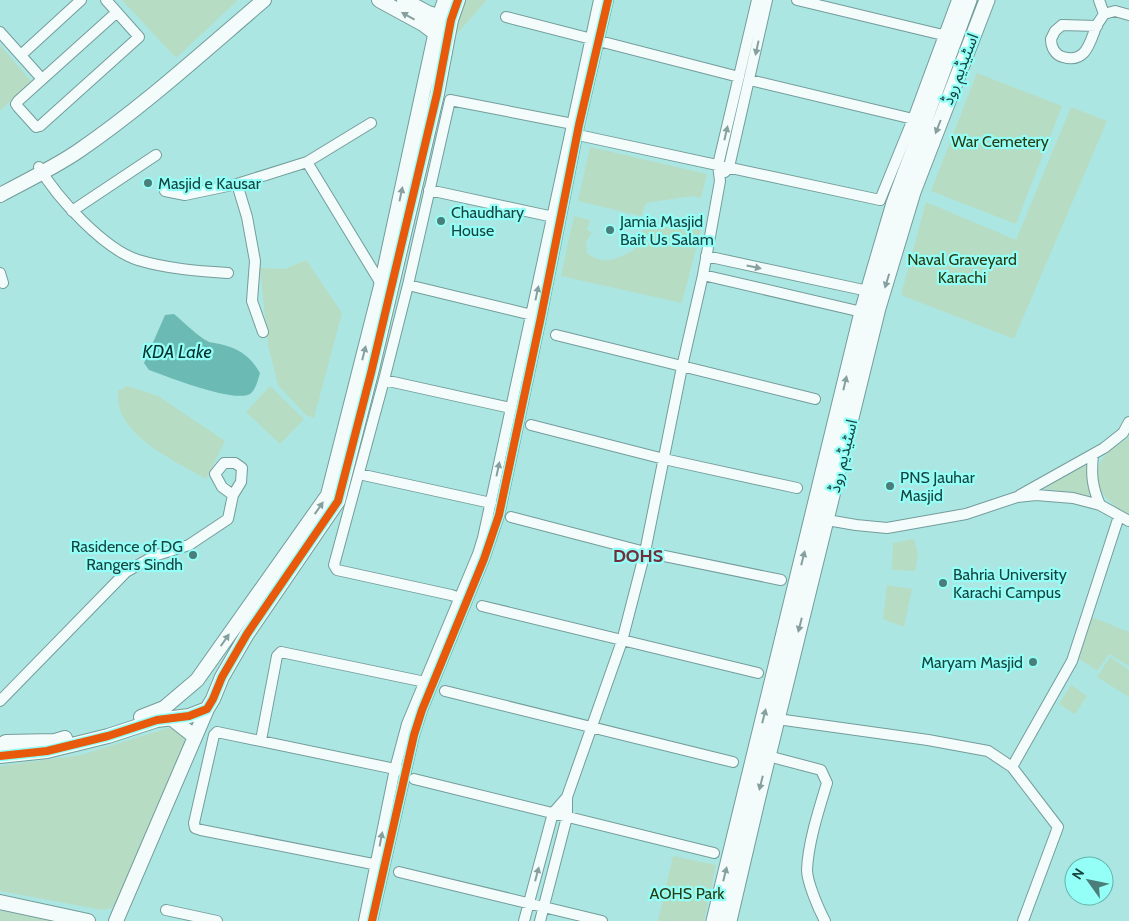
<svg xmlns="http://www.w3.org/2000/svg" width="1129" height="921" font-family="Cabin,'Noto Sans Arabic',sans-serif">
<rect width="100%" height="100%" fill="#ace6e2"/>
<path fill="#b7dcc4" d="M122,0H238L176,58Z
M467,0H487L454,37L460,12Z
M0,45L31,81L0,111Z
M977,73L1062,106L1016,224L931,191Z
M1071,107L1107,121L1014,339L901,295L926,202L1016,240Z
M590,147L707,174L701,198L692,196L646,203L641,216L578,201Z
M574,216L590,220L587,230L592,232L586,242L587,253C604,266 615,259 633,251L648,220L701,229L682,303L561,276Z
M306,260L342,313L314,418L306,415L278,385L268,345L260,268L285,269Z
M127,386L158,396L225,441L206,479C174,460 113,434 118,391Z
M270,386L304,419L280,444L246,412Z
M1129,437V515C1105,502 1084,479 1107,453C1113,447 1123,443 1129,437Z
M1084,465L1088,468C1085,480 1090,488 1089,497H1085L1077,493L1044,489Z
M914,539L918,554L915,571L892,570L893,543Z
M887,585L912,589L904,627L883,619Z
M1089,616L1129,632V666L1109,654L1097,671L1077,657Z
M1110,657L1129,670V697L1097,677Z
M1071,685L1087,696L1075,714L1059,704Z
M168,728C178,731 184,735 186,746L118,898L112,908L102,910L0,891V766L81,755Z
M673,856L716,865L704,921H658Z
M0,910L54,921H0Z"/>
<path fill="#6cbab4" d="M174,314C185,323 196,335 209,342C212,343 216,343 220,344C240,349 250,356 260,373C258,380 256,389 250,394C234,403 168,377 149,370L144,363L165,315Z"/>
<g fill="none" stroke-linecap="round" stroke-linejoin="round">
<g stroke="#739d9b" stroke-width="12">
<path id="street" d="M106,0L139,37L40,126L36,127L18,107L16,104L18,101L117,12
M797,0L943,35
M1099,0L1104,14
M506,17L739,77
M1097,26L1062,25L1055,31L1051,39C1051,47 1055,55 1063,57C1086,64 1090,42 1096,27C1098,22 1102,18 1104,14L1115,11L1129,15
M0,32L42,79
M21,55L81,0
M750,80L913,119
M578,135L880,200L913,119L957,0
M307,162L383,287
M39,167C57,198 104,249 138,260C168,269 198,271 228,273
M725,172L729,167L767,0
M237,184L247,217L255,261L252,301L263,332
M429,190L558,218
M165,191L185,195L237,184L307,162L371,123
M72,211L156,155
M706,256L868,291
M0,273L3,283
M703,275L862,312
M408,285L532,315
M556,335L815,399
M384,380L511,408
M531,425L664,459L797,488
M1093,455C1091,475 1092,486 1100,505
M359,474L491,503
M1020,495L1104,448L1123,433L1129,422
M511,517L645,552L682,367L703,275L720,181L718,165L757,0
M827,520L856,525L887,528L966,514L1017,497L1036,495L1073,498L1100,505L1129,521
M466,600L451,595L337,570L334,565L384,380L408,285L450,100L578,125
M482,606L758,673
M445,691L733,762
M0,701L126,572L154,556L189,545L228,519L233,495L241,482L242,468L235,463H224L215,474L222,487L233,495
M777,719L928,740L988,751L1012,767L1058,827L1023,921
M261,740L277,656L281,652L430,683
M768,756L821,770L827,783C819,809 808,843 807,870C807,882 819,910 825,921
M1012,767L1072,661L1119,516
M414,779L714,853
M383,866L201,830L195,828L194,823L214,735L217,732L400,770
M399,872L602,921
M166,910L217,921
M364,921L395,769L407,724L478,554L483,538L599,0
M372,921L414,735L422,710L484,559L499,515L541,317L579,125L608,0
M524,921L553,813L567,797
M540,921L567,817V797L622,641L645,552L781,580"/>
</g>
<g stroke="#739d9b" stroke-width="16">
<path id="secondary" d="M379,0L423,24L436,34L442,36
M404,0L428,13L448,19
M0,195C26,181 53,168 77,152C143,107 203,52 264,0
M141,717L164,708L197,680L328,495L381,286L439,17L445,0
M171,718L190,733
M0,745L6,742L55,741L65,738
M0,756L47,751L108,736L157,720L189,716L207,709L213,699L222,677L247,634L338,501L371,373L437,94L451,20L458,0
M0,902L88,921
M116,921L207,709"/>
</g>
<g stroke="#739d9b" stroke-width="17">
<path id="primary" d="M714,921L862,312L894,203L969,0
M729,921L757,801L878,308L913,192L987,0"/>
</g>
<use href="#street" stroke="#f3fbfb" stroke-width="10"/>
<use href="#secondary" stroke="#f3fbfb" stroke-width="14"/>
<use href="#primary" stroke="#f3fbfb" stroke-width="15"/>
<g stroke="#94fff6" stroke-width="11">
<path id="cycleway" d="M0,756L47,751L108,736L157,720L189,716L207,709L213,699L222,677L247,634L338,501L371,373L437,94L451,20L458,0
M372,921L414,735L422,710L484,559L499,515L541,317L579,125L608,0"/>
</g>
<use href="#cycleway" stroke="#e8590c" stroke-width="8"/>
</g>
<defs><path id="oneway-solid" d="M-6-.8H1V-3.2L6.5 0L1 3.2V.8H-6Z" transform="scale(1.25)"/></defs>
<g fill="#85a09e">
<use href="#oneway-solid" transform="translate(408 16) rotate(-151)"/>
<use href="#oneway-solid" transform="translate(757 48) rotate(102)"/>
<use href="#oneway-solid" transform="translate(938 127) rotate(111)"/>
<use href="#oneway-solid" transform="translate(726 133) rotate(-77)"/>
<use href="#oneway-solid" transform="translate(401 194) rotate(-78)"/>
<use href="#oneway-solid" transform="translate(754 267) rotate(12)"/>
<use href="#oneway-solid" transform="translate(887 281) rotate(107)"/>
<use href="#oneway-solid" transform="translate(537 293) rotate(-78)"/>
<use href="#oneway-solid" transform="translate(364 353) rotate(-76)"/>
<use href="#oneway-solid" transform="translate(845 383) rotate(-77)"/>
<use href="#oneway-solid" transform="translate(498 469) rotate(-78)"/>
<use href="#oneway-solid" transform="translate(319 508) rotate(-55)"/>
<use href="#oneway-solid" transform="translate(803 558) rotate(-76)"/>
<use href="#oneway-solid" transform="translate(800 625) rotate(104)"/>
<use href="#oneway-solid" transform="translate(225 640) rotate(-55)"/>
<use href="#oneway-solid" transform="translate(764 716) rotate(-76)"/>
<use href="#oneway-solid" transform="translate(761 783) rotate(104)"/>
<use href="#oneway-solid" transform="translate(381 839) rotate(-79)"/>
<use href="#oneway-solid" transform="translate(537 874) rotate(-75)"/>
<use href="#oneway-solid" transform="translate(725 874) rotate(-76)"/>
</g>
<g fill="#4b7d7a" stroke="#94fff6" stroke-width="2">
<circle cx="148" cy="183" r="5"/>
<circle cx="441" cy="221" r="5"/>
<circle cx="610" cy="230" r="5"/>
<circle cx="890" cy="486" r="5"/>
<circle cx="193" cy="555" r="5"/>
<circle cx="943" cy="583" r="5"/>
<circle cx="1033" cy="662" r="5"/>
</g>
<g text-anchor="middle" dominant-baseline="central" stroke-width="4.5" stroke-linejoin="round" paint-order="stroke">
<g font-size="16" fill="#174542" stroke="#94fff6">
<text transform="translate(960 69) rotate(-69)">اسٹیڈیم روڈ</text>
<text transform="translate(843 456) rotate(-76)">اسٹیڈیم روڈ</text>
</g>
<g font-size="16" fill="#2a3c12" stroke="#94fff6">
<text x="1000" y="141">War Cemetery</text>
<text x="962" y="259">Naval Graveyard<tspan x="962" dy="18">Karachi</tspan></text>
<text x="687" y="893">AOHS Park</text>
</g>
<g font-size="16" fill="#174542" stroke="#94fff6" text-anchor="start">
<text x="158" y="183">Masjid e Kausar</text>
<text x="451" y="212">Chaudhary<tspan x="451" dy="18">House</tspan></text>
<text x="620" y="221">Jamia Masjid<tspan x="620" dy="18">Bait Us Salam</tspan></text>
<text x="900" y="477">PNS Jauhar<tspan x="900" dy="18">Masjid</tspan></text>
<text x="183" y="546" text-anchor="end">Rasidence of DG<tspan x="183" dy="18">Rangers Sindh</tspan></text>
<text x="953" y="574">Bahria University<tspan x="953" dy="18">Karachi Campus</tspan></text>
<text x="1023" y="662" text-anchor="end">Maryam Masjid</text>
</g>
<g font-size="18" font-style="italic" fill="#05312e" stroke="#94fff6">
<text x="177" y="352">KDA Lake</text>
</g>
<g font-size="18" font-weight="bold" fill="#742d3d" stroke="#94fff6">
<text x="638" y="556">DOHS</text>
</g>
</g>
<g transform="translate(1089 881) rotate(303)"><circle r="24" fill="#94fff6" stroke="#62b5ae"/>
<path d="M0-4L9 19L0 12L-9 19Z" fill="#4b7d7a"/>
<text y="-8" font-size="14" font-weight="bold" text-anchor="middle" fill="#174542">N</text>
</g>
</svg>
